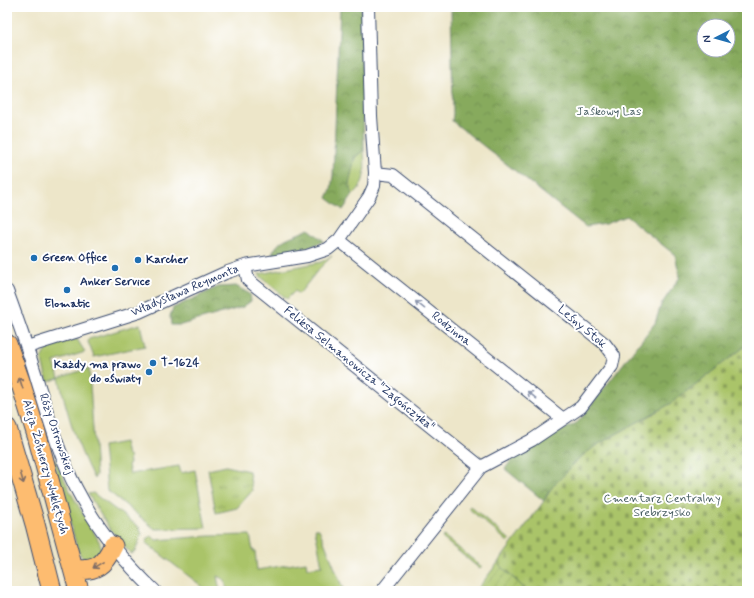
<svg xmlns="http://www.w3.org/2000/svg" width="754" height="598" font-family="Mynerve,sans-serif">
<defs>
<pattern id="forest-crowns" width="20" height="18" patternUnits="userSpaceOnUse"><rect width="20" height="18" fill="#87aa5d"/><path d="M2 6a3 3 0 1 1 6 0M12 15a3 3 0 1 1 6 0" fill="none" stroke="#6e8b50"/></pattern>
<pattern id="cemetery-stones" width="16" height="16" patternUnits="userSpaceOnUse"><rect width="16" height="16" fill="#aac469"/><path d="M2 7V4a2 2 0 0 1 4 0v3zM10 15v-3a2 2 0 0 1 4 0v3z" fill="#8aa05a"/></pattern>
<pattern id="park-tufts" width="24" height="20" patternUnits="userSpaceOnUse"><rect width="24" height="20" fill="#aac469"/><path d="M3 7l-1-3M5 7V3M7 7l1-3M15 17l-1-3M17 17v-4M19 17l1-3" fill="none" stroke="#8aa05a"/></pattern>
<pattern id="garden-furrows" width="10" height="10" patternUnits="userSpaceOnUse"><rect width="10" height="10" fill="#aac469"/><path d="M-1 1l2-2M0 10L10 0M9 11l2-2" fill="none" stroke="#8aa05a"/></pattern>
</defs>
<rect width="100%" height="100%" fill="#fff"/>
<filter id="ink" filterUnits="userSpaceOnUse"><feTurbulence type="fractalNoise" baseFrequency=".025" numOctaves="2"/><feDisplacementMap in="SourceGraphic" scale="8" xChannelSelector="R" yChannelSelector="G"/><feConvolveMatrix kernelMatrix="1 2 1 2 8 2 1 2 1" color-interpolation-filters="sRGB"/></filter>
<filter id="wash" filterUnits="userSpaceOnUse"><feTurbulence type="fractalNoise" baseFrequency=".012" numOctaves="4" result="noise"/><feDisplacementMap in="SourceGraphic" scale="16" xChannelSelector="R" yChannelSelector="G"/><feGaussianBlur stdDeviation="0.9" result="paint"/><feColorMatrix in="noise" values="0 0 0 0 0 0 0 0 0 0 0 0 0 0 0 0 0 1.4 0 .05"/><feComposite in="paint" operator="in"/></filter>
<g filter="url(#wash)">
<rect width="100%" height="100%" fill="#ede6c9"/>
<path fill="#aac469" stroke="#627a64" d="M364,150C365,167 367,183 353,195L349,184L351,170L355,157Z
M332,256L318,270L299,294L295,291L287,299L260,276L259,274L321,262Z
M140,324L145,346L94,357L88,342L89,339Z
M77,339L85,352L54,362L59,378L89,368L96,475L94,479C77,447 67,413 59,378L48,382C46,375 43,367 42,360C42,345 66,342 77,339Z
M124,442L127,455H129L130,464L128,465L130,474L179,466L181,473L195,470L206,528L155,529L107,490L103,446Z
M55,459L71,493L100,543L101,551L90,561C84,559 81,557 78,551L53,460Z
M93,493L139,527L142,534L135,551L131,554L109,528L88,494Z
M470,506L510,540L508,542L468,508Z
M315,529H319L344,591H227L225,580L217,576L220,591H208L146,543L149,537L152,536L156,540L209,536L250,535L253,551H255L257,570L306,562L307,568L322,566Z
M444,536L482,567L480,569L442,538Z"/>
<path fill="url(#forest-crowns)" stroke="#516c5e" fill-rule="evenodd" d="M340,7H361L364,150L355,157L349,184L353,195L343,210L327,198L331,189L333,176Z
M451,7H747V345L670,404L597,445L577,460L548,493L544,501L505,469L515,455L578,422L655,323L661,305L680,277L675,255L626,216L605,224L586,227L452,121L453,114ZM704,26H728V50H704Z
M309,229L324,241C307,249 291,254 272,255C278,237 294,237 309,229Z
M236,286L250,294L251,301L243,307L181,325H171L170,316L173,308L218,287Z"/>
<path fill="url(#cemetery-stones)" stroke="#627a64" d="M747,345V591H523L522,586L499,565L500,560L544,501L553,486L566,473L577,460L597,445L670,404Z"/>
<path fill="url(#park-tufts)" stroke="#627a64" d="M226,466L249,471L252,491L237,508L216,513L208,470Z"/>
<path fill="url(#garden-furrows)" stroke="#627a64" d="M500,560L499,565L522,586L523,591H476Z"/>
</g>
<g filter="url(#ink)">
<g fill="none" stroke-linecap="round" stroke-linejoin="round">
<g stroke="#3a4a6e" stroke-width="14">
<path id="street" d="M375,173L393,175L605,344L614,356L612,366L581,407L532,440L481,467L382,591
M339,240L563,419
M245,266L248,280L481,467
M7,291C18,321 29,352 38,383C49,418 59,455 76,488C96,527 123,561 155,591
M27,347L139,312L225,273L245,266L307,256L328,249L339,240L369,197L374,186L375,173L371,116L368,7"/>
</g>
<g stroke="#3a4a6e" stroke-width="21">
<path id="primary" d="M7,344L20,381L38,439L79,591
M7,428L35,524L52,591
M74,569C96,572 104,565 113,546"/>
</g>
<use href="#street" stroke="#fff" stroke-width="12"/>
<use href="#primary" stroke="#fdbc6f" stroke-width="19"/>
</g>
<defs><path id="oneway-shaft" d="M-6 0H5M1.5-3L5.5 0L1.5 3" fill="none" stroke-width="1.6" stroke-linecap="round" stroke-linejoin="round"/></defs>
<g stroke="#8d97ae">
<use href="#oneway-shaft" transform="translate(420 305) rotate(-141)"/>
<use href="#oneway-shaft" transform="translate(532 395) rotate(-141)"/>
</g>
<g stroke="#816e66">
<use href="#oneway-shaft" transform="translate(21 383) rotate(-108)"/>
<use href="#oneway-shaft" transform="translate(22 478) rotate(74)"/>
<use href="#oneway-shaft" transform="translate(98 565) rotate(149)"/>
</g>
</g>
<g fill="#1f6fb2" stroke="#fff" stroke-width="1.5">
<circle cx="34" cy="258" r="4"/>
<circle cx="138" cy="260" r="4"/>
<circle cx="115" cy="268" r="4"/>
<circle cx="67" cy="290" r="4"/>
<circle cx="153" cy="363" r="4"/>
<circle cx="149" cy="372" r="4"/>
</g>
<g text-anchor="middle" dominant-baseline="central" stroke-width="4" stroke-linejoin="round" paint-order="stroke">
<g font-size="12" fill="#465c61" stroke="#fff">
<text x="609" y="112">Jaśkowy Las</text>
<text x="662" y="499">Cmentarz Centralny<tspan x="662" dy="14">Srebrzysko</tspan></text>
</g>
<g font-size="12" font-weight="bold" fill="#1b2f5e" stroke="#fff" text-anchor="start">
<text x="42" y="258">Green Office</text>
<text x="146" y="260">Karcher</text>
<text x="115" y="282" text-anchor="middle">Anker Service</text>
<text x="67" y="304" text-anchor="middle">Elomatic</text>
<text x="161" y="363">T-1624</text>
<text x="141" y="365" text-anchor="end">Każdy ma prawo<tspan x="141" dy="14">do oświaty</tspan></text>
</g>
<g font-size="12" fill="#1b2f5e" stroke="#fff">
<text transform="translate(185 291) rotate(-23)">Władysława Reymonta</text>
<text transform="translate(582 327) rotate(40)">Leśny Stok</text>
<text transform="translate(451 329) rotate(39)">Rodzinna</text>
<text transform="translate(359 369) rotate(39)">Feliksa Selmanowicza "Zagończyka"</text>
<text transform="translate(56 434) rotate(71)">Róży Ostrowskiej</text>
<text transform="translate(45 467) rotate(74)">Aleja Żołnierzy Wyklętych</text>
</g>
</g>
<rect width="754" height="598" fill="none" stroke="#fff" stroke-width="24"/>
<g transform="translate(716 38) rotate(264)"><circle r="19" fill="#ffffff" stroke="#a4acbf"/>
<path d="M0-3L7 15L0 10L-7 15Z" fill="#1f6fb2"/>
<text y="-6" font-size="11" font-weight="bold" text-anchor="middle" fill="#1b2f5e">N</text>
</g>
</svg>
